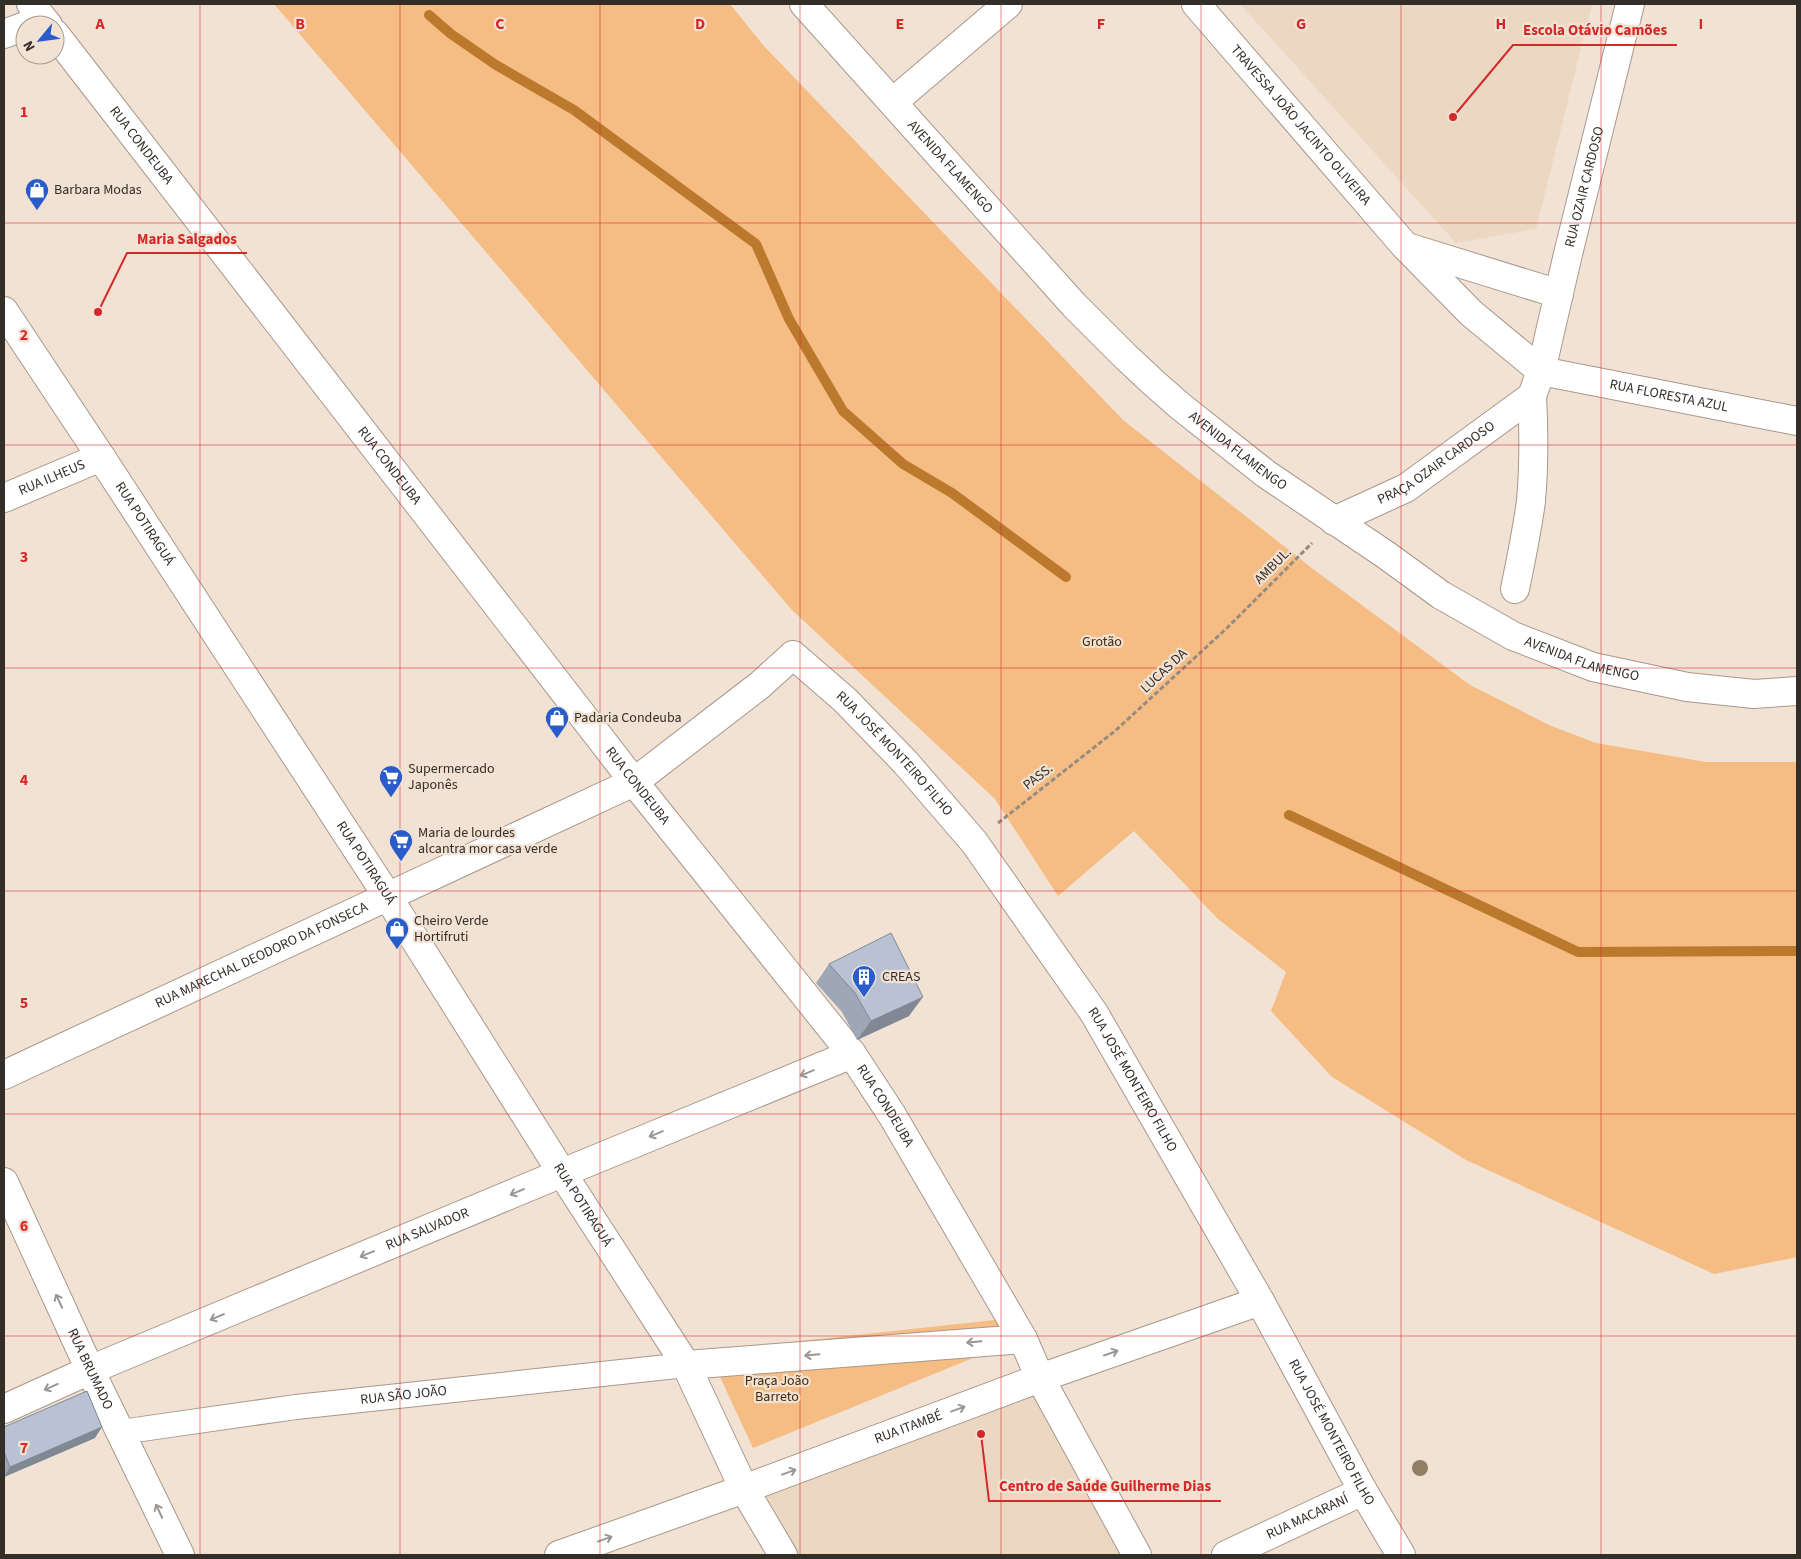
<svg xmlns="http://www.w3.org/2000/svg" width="1801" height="1559" font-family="'Source Sans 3',sans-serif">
<rect width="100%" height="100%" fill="#f2e2d3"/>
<path fill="#ebd7c2" d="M1240,4H1592L1536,229L1456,243Z
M1040,1378L1137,1555H783L744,1489Z"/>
<path fill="#f5bc83" d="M274,4H730L763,45L1123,420L1313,569L1470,685L1549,725L1596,743L1706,762H1797V1257L1714,1274L1466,1160L1332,1077L1271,1011L1286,972L1218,919L1134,831L1058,896L995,799L792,610Z
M1004,1319L1017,1340L753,1448L708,1351Z"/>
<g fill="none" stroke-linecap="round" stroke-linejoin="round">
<path stroke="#bb792e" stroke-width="10" d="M429,15L451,34L496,65L574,110L756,244L789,319L843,411L903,464L952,493L1066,577
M1289,815L1578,952L1797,951"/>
<g stroke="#a7988b" stroke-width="26">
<g id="pedestrian">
<path id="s1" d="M121,1432L296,1407L686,1365"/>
</g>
</g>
<g stroke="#a7988b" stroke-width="30">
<g id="minor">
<path d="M31,4L48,25"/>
<path id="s2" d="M1196,4L1405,246L1471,313L1541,371L1797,421"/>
<path d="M4,34L25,26"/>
<path id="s3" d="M55,34L634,782L852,1054L892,1115L1023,1339L1040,1378L1137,1555"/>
<path d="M893,102L1008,4"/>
<path d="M1407,247L1559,294"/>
<path id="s4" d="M4,311L101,457L388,897L562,1173L686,1365L744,1489L783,1555"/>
<path id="s5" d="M4,498L101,457"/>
<path id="s6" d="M1334,521L1406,488L1532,396L1541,371L1568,254L1630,4"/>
<path d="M1515,589C1521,560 1527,531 1531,501C1534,466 1534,432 1532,396"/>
<path id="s7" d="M4,1075L634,782L760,685L793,655L845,700L906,763L974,842L1094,1013L1260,1301L1363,1491L1401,1555"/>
<path id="s8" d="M4,1182L90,1370L180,1555"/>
<path d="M686,1365L1023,1339"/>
<path id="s9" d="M4,1409L90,1370L562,1173L852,1054"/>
<path id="s10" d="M559,1555L744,1489L1040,1378L1260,1301"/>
<path id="s11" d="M1226,1555L1363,1491"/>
</g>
</g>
<g stroke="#a7988b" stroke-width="30">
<g id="tertiary">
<path id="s12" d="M804,4L1074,305L1126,357L1155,384L1180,406L1266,474L1386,555L1441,595L1513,636L1593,667L1687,687L1754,694L1797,691"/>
</g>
</g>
<path stroke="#978c81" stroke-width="3" stroke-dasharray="5 2.5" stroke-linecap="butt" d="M998,823L1115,731L1227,628L1312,543"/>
<use href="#pedestrian" stroke="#fff" stroke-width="24"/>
<use href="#minor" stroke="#fff" stroke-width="28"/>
<use href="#tertiary" stroke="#fff" stroke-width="28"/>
</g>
<circle fill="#937d64" cx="1420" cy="1468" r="8"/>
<path fill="#9ea7b5" d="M829,964L909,1016L857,1040L842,1012L816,983Z
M4,1427L95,1438L4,1477Z"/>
<path fill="#818894" d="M923,997L909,1016L857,1040L871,1021Z
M102,1427L95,1438L4,1477L10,1467Z"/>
<path fill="#b8c2d3" stroke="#818894" d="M891,933L923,997L871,1021L855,993L829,964Z
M87,1391L102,1427L10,1467L4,1452V1427Z"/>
<defs><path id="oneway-shaft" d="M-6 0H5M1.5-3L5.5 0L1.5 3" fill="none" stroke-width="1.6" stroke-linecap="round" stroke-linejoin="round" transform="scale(1.25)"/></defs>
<g stroke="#9a9694">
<use href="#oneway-shaft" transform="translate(807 1073) rotate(158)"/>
<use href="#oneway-shaft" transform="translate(656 1134) rotate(158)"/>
<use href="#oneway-shaft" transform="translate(517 1192) rotate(157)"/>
<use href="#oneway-shaft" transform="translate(367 1254) rotate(157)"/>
<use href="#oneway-shaft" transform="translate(59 1301) rotate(-115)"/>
<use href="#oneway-shaft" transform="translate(217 1317) rotate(157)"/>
<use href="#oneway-shaft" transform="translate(974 1342) rotate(175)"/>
<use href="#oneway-shaft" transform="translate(1111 1353) rotate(-19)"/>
<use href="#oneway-shaft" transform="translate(812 1355) rotate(175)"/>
<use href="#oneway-shaft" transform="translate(51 1387) rotate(156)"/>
<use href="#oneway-shaft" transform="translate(958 1409) rotate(-20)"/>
<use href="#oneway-shaft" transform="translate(789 1472) rotate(-20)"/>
<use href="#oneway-shaft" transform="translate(159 1511) rotate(-115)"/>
<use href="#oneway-shaft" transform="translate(605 1539) rotate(-20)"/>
</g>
<path fill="none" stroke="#d62828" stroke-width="1" stroke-opacity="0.55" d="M200,4V1555M400,4V1555M600,4V1555M800,4V1555M1001,4V1555M1201,4V1555M1401,4V1555M1601,4V1555M4,223H1797M4,445H1797M4,668H1797M4,891H1797M4,1114H1797M4,1336H1797"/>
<defs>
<g id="shop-pin" transform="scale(1.25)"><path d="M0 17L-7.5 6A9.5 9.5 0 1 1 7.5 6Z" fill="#295cca" stroke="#f2e2d3"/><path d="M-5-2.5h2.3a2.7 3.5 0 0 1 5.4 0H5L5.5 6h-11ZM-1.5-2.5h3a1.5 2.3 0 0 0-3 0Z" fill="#fff"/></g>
<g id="supermarket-pin" transform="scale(1.25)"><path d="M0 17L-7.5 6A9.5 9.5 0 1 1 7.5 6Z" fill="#295cca" stroke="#f2e2d3"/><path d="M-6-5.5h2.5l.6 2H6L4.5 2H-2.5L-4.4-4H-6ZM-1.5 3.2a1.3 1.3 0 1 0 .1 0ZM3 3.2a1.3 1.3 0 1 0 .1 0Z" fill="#fff"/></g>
<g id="building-pin" transform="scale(1.25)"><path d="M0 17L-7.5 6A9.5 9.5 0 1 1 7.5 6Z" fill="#295cca" stroke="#f2e2d3"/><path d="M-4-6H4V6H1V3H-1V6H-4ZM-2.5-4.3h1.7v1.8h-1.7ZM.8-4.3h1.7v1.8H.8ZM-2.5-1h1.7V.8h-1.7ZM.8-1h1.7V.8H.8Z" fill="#fff"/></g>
</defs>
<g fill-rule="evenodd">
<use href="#shop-pin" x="37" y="190"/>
<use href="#shop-pin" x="557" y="718"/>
<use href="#supermarket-pin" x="391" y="777"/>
<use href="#supermarket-pin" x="401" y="841"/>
<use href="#shop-pin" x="397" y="929"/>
<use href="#building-pin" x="864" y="977"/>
</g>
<g text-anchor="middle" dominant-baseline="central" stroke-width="4.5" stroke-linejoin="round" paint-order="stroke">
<g font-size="14" fill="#342e29" stroke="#f2e2d3">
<text stroke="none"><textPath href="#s2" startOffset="160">TRAVESSA JOÃO JACINTO OLIVEIRA</textPath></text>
<text stroke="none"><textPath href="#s3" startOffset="141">RUA CONDEUBA</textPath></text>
<text stroke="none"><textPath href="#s12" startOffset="219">AVENIDA FLAMENGO</textPath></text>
<text stroke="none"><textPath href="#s6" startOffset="451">RUA OZAIR CARDOSO</textPath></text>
<text stroke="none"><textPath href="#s2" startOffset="635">RUA FLORESTA AZUL</textPath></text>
<text stroke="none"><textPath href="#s12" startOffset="624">AVENIDA FLAMENGO</textPath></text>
<text stroke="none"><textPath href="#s6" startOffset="118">PRAÇA OZAIR CARDOSO</textPath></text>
<text stroke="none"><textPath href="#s3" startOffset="546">RUA CONDEUBA</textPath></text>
<text stroke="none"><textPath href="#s5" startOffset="52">RUA ILHEUS</textPath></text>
<text stroke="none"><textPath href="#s4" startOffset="255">RUA POTIRAGUÁ</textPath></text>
<text transform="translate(1273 566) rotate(-45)">AMBUL.</text>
<text stroke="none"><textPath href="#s12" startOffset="1029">AVENIDA FLAMENGO</textPath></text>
<text transform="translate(1164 671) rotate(-43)">LUCAS DA</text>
<text stroke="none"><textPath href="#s7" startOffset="1040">RUA JOSÉ MONTEIRO FILHO</textPath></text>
<text transform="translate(1038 777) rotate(-38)">PASS.</text>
<text stroke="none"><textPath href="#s3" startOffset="951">RUA CONDEUBA</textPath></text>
<text stroke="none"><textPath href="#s4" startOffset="660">RUA POTIRAGUÁ</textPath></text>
<text stroke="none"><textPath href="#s7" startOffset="284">RUA MARECHAL DEODORO DA FONSECA</textPath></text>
<text stroke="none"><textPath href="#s7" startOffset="1445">RUA JOSÉ MONTEIRO FILHO</textPath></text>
<text stroke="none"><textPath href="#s3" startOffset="1356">RUA CONDEUBA</textPath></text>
<text stroke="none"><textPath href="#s4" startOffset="1065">RUA POTIRAGUÁ</textPath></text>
<text stroke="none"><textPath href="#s9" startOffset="460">RUA SALVADOR</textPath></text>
<text stroke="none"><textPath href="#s8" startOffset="206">RUA BRUMADO</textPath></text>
<text stroke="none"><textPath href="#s1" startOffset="285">RUA SÃO JOÃO</textPath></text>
<text stroke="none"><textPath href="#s10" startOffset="372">RUA ITAMBÉ</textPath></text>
<text stroke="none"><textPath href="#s7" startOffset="1850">RUA JOSÉ MONTEIRO FILHO</textPath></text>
<text stroke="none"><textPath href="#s11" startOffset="90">RUA MACARANÍ</textPath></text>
</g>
<g font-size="14" fill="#342e29" stroke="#f2e2d3" text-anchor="start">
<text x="54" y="190">Barbara Modas</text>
<text x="574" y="718">Padaria Condeuba</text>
<text x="408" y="769">Supermercado<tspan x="408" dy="16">Japonês</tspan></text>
<text x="418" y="833">Maria de lourdes<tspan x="418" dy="16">alcantra mor casa verde</tspan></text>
<text x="414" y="921">Cheiro Verde<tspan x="414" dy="16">Hortifruti</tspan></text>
<text x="882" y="977">CREAS</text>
</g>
<g font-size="14" fill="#462a0a" stroke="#f2e2d3">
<text x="1102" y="642">Grotão</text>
<text x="777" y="1381">Praça João<tspan x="777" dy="16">Barreto</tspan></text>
</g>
</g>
<g font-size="16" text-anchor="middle" font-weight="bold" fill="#d62828" stroke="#f2e2d3" stroke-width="4.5" stroke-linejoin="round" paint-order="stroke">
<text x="100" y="29">A</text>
<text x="300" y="29">B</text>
<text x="500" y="29">C</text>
<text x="700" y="29">D</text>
<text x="900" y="29">E</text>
<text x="1101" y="29">F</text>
<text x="1301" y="29">G</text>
<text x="1501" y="29">H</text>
<text x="1701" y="29">I</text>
<text x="24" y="117">1</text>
<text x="24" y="340">2</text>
<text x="24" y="562">3</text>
<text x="24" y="785">4</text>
<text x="24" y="1008">5</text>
<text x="24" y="1231">6</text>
<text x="24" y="1453">7</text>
</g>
<path fill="none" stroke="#d62828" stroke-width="2" d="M1453 117L1513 45H1677M98 312L127 253H247M981 1434L989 1501H1221"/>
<g fill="#d62828" stroke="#f2e2d3" stroke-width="2">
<circle cx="1453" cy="117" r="5"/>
<circle cx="98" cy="312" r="5"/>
<circle cx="981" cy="1434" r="5"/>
</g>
<g font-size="15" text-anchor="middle" font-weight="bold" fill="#d62828" stroke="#f2e2d3" stroke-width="4.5" stroke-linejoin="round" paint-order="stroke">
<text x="1595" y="35">Escola Otávio Camões</text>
<text x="187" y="244">Maria Salgados</text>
<text x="1105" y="1491">Centro de Saúde Guilherme Dias</text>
</g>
<rect width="1801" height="1559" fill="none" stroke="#342e29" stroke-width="10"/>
<g transform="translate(40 40) rotate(241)"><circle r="24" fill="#f2e2d3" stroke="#a69a8f"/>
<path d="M0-4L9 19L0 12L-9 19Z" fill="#295cca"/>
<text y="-8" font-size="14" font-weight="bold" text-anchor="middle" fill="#342e29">N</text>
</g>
</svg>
